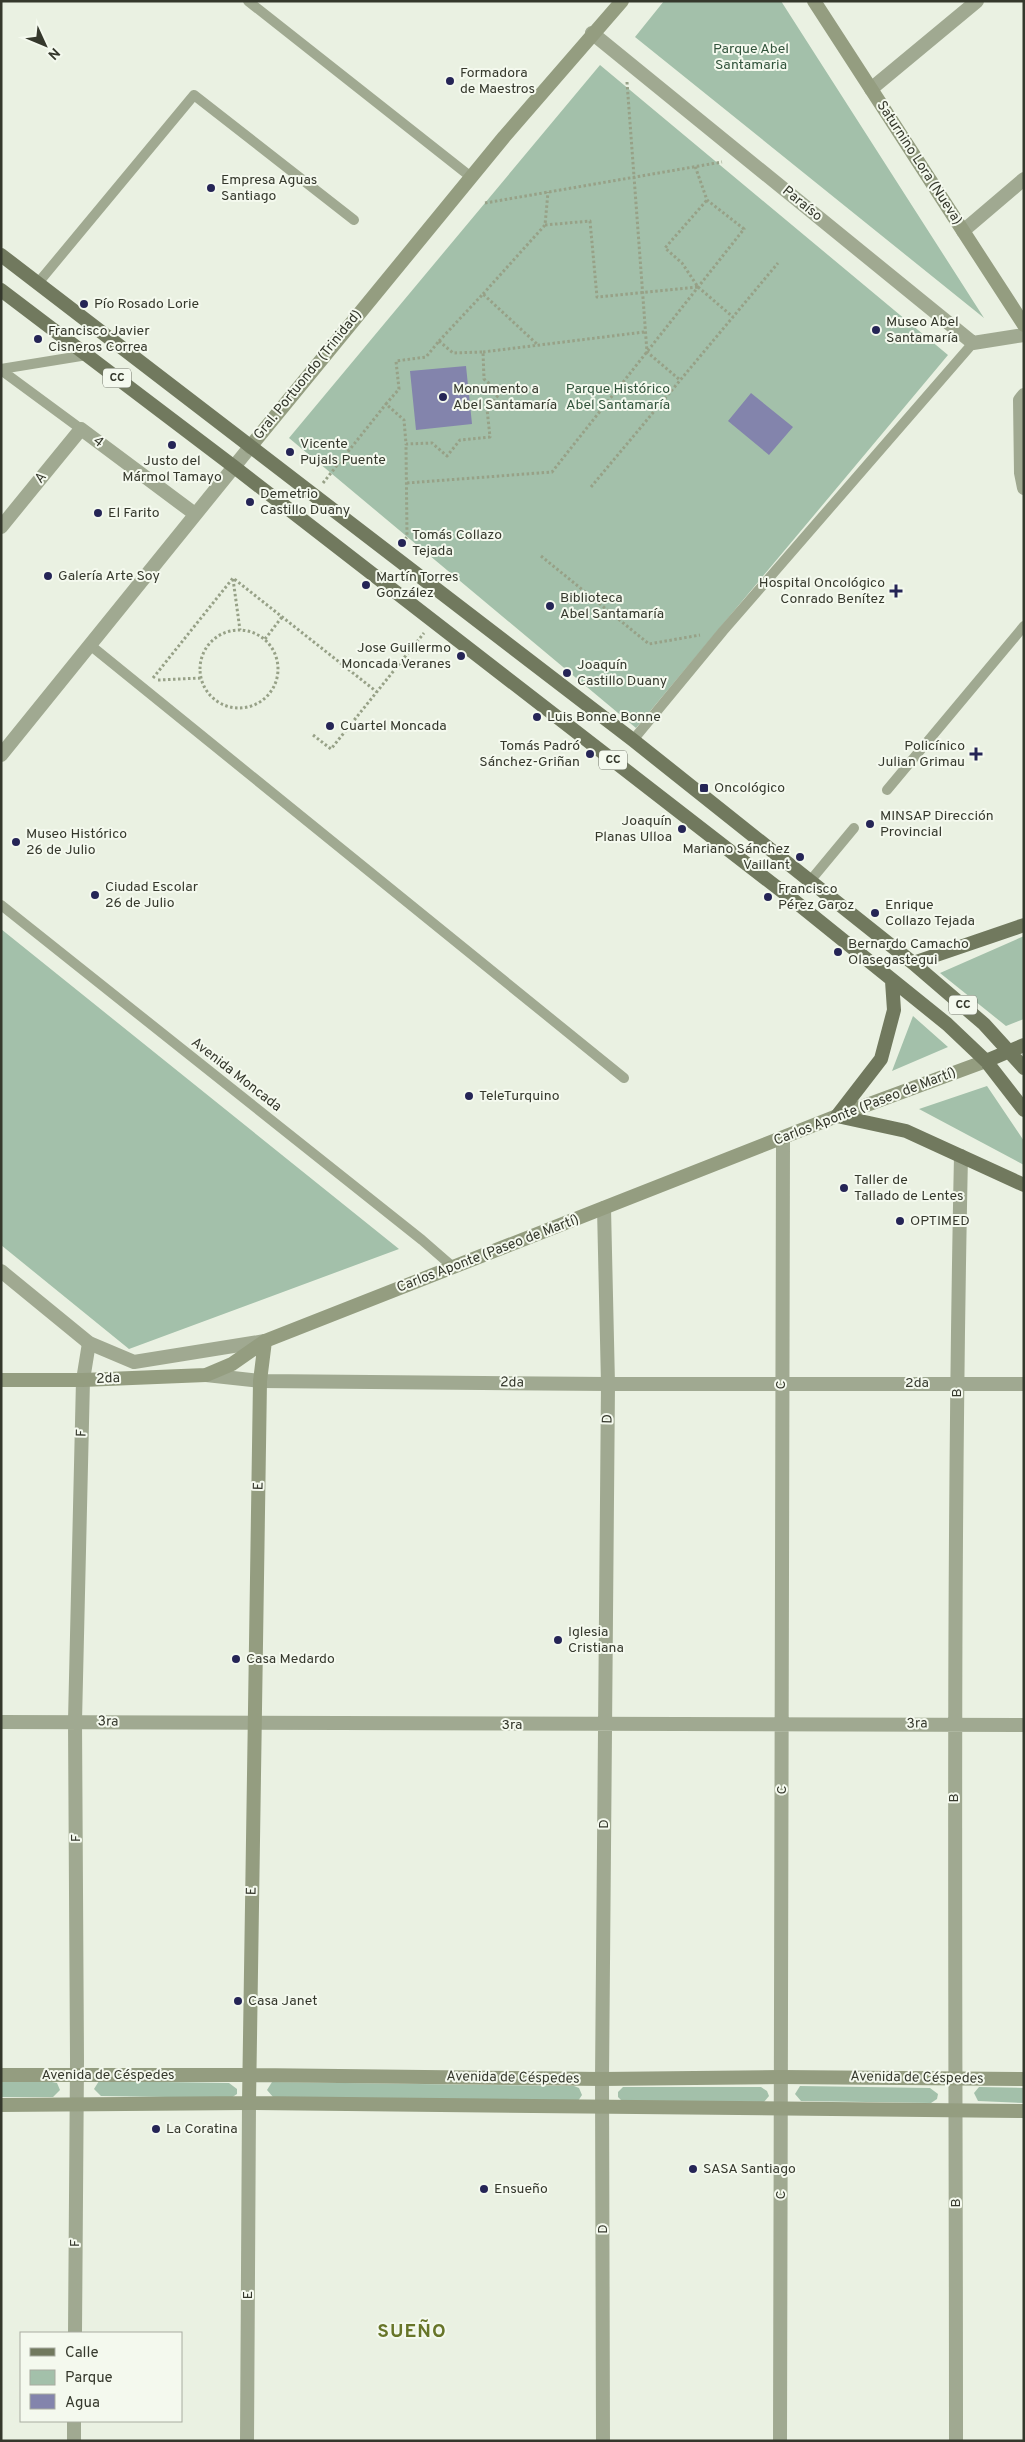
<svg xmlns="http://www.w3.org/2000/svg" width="1025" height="2442" font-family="Overpass,sans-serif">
<rect width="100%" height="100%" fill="#eaf1e2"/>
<path fill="#a3c0aa" d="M664,1H781L984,318L635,37Z
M600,65L948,355L636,728L289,438Z
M1,929L399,1249L129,1349L1,1245Z
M1024,936V1019L1006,1026L940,973Z
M913,1016L948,1047L892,1071Z
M987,1086L1024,1141V1165L919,1109Z
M99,2081L229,2083L237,2089V2094L231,2098L101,2096L94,2089Z
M1,2082H52L57,2083L60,2090L53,2097H1Z
M272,2082L574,2086L579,2088L582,2095L578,2101L273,2097L267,2090Z
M800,2086L930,2088L938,2094L937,2099L931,2103L801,2101L795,2094Z
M623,2087H761L767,2091L769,2096L764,2102L622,2101L618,2097V2092Z
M979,2087L1024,2088V2103L978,2101L974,2093Z"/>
<path fill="#8384ac" d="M466,366L472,424L416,430L410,371Z
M751,393L793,427L769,455L728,421Z"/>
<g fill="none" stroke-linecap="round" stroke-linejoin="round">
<path stroke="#97a187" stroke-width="3" stroke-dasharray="2.5 2.5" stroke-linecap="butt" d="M627,82L647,352L680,380
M485,203L722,162
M545,225L590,221L597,297L698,287L682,263L665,248L707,200
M698,287L733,317
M483,294L545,225L548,192
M439,341L453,353L483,352L484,379L500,393L487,409L490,437L460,440L447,456L432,443L406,444L404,420L386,404L399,389L396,361L426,357Z
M439,341L483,294L538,345
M483,352L644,332
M323,483L386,404
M407,483L552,472L744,229L707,200L695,166
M591,487L778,263
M402,543L407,537L406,444
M541,556L649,644L700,635
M233,579L240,630
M200 669a39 39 0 1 1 78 0a39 39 0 1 1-78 0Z
M265,639L282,617
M153,678L233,578L377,692
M158,680L201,678
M313,735L331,749L424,633"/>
<path stroke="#a0a991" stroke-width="10" d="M248,1L471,177
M38,283L194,95L354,220
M1,369L87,355
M1,370L81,429
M90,645L624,1078
M633,740L723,631L973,343
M887,790L1024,626
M810,881L854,828
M1,905L422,1240L453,1267"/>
<path stroke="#a0a991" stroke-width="14" d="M592,33L973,343L1024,335
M871,89L977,1
M963,231L1024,179
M1024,395L1020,400L1021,473L1024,488
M1,527L81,429L195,514
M1,1722L1024,1725
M75,2333L77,2061L75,1721L83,1380L89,1343
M74,2441V2421
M603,2441L602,2079L608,1384L604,1208
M780,2441L783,1139
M956,2441C956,2012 952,1584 961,1156"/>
<path stroke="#a0a991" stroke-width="14" d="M1,755L250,447
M1,1271L89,1343L134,1362L265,1341
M206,1375L260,1381L608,1384H1024
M247,2441L249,2103"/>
<path stroke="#949d80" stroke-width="14" d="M814,1L1024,325
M250,447L504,137L622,1
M1,1380H83L206,1375L232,1364L265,1341L837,1116L986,1061
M1,2075H249L602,2079L781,2077L1024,2079
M249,2103L260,1381L265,1341
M1,2105L249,2103L1024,2111"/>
<path stroke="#71795e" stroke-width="14" d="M1,255L633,740L913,963L984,1024L1024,1068
M1,290L233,466L792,899L947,1024L986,1061L1024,1110
M913,963L1024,925
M892,981L894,1010L881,1059L837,1116L906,1131L1024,1185
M986,1061L1024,1045"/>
</g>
<g fill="#252556" stroke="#f4f9ee" stroke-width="2">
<circle cx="450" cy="81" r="5"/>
<circle cx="211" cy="188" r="5"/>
<circle cx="84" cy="304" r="5"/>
<circle cx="876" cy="330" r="5"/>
<circle cx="38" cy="339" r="5"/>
<circle cx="443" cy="397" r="5"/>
<circle cx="172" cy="445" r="5"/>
<circle cx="290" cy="452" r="5"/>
<circle cx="250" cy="502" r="5"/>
<circle cx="98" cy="513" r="5"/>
<circle cx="402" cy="543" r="5"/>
<circle cx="48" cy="576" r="5"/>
<circle cx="366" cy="585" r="5"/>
<path d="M893.5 583.5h5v5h5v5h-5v5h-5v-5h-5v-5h5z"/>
<circle cx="550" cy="606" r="5"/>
<circle cx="461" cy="656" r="5"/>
<circle cx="567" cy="673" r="5"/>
<circle cx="537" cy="717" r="5"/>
<circle cx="330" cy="726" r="5"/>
<circle cx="590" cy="754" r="5"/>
<path d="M973.5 746.5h5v5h5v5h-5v5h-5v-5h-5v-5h5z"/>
<rect x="699" y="783" width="10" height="10" rx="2.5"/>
<circle cx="870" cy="824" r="5"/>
<circle cx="682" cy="829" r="5"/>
<circle cx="16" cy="842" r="5"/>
<circle cx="800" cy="857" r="5"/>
<circle cx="95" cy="895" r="5"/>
<circle cx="768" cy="897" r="5"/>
<circle cx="875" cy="913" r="5"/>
<circle cx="838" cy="952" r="5"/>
<circle cx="469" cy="1096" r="5"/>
<circle cx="844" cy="1188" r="5"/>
<circle cx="900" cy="1221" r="5"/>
<circle cx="558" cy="1640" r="5"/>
<circle cx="236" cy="1659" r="5"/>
<circle cx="238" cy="2001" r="5"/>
<circle cx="156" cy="2129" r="5"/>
<circle cx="693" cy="2169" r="5"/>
<circle cx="484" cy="2189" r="5"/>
</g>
<g text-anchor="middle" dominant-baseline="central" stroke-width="4" stroke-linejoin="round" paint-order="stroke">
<g fill="#f4f9ee" stroke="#6e7266" stroke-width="1">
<rect x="103" y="368.5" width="28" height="19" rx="4"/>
<rect x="599" y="750.5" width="28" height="19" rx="4"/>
<rect x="949" y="995.5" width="28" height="19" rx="4"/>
</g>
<g font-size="12" font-weight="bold" fill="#35382c">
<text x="117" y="378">CC</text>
<text x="613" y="760">CC</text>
<text x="963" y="1005">CC</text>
</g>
<g font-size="14" fill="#32543c" stroke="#f4f9ee">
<text x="751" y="49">Parque Abel<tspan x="751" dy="16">Santamaria</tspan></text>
<text x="618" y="389">Parque Histórico<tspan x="618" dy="16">Abel Santamaría</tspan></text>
</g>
<g font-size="14" fill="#35382c" stroke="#f4f9ee" text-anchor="start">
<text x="460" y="73">Formadora<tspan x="460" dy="16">de Maestros</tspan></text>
<text x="221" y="180">Empresa Aguas<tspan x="221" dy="16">Santiago</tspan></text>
<text x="94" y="304">Pío Rosado Lorie</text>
<text x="886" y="322">Museo Abel<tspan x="886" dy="16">Santamaría</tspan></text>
<text x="48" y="331">Francisco Javier<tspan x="48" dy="16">Cisneros Correa</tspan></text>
<text x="453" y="389">Monumento a<tspan x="453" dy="16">Abel Santamaría</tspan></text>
<text x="300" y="444">Vicente<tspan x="300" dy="16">Pujals Puente</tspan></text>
<text x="172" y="461" text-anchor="middle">Justo del<tspan x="172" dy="16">Mármol Tamayo</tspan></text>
<text x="260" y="494">Demetrio<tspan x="260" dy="16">Castillo Duany</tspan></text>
<text x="108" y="513">El Farito</text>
<text x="412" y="535">Tomás Collazo<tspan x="412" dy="16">Tejada</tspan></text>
<text x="58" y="576">Galería Arte Soy</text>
<text x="376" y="577">Martín Torres<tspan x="376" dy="16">González</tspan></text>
<text x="885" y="583" text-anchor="end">Hospital Oncológico<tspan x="885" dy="16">Conrado Benítez</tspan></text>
<text x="560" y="598">Biblioteca<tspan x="560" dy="16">Abel Santamaría</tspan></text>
<text x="451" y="648" text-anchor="end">Jose Guillermo<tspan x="451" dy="16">Moncada Veranes</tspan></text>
<text x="577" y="665">Joaquín<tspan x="577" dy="16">Castillo Duany</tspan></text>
<text x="547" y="717">Luis Bonne Bonne</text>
<text x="340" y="726">Cuartel Moncada</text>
<text x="580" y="746" text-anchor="end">Tomás Padró<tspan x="580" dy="16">Sánchez-Griñan</tspan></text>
<text x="965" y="746" text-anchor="end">Policínico<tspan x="965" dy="16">Julian Grimau</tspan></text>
<text x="714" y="788">Oncológico</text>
<text x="880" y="816">MINSAP Dirección<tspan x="880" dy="16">Provincial</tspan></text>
<text x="672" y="821" text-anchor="end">Joaquín<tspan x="672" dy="16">Planas Ulloa</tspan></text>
<text x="26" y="834">Museo Histórico<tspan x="26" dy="16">26 de Julio</tspan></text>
<text x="790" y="849" text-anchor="end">Mariano Sánchez<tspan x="790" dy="16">Vaillant</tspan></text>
<text x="105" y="887">Ciudad Escolar<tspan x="105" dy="16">26 de Julio</tspan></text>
<text x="778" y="889">Francisco<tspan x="778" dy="16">Pérez Garoz</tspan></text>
<text x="885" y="905">Enrique<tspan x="885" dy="16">Collazo Tejada</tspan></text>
<text x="848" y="944">Bernardo Camacho<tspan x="848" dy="16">Olasegastegui</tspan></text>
<text x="479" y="1096">TeleTurquino</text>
<text x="854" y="1180">Taller de<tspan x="854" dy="16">Tallado de Lentes</tspan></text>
<text x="910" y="1221">OPTIMED</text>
<text x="568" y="1632">Iglesia<tspan x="568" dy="16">Cristiana</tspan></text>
<text x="246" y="1659">Casa Medardo</text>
<text x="248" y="2001">Casa Janet</text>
<text x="166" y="2129">La Coratina</text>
<text x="703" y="2169">SASA Santiago</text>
<text x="494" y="2189">Ensueño</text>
</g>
<g font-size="14" fill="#35382c" stroke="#f4f9ee">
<text transform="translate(919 163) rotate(57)">Saturnino Lora (Nueva)</text>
<text transform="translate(802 204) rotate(39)">Paraíso</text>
<text transform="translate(308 375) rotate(-51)">Gral. Portuondo (Trinidad)</text>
<text transform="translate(98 442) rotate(37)">4</text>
<text transform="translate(41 478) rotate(-51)">A</text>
<text transform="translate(236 1075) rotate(38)">Avenida Moncada</text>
<text transform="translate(865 1107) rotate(-21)">Carlos Aponte (Paseo de Martí)</text>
<text transform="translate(488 1254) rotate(-21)">Carlos Aponte (Paseo de Martí)</text>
<text transform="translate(108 1379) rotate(-2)">2da</text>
<text transform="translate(512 1383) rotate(1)">2da</text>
<text x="917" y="1383">2da</text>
<text transform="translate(781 1385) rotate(-90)">C</text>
<text transform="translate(957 1393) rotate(-90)">B</text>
<text transform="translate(608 1419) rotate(-89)">D</text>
<text transform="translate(82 1433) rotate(-89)">F</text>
<text transform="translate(259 1486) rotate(-89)">E</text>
<text transform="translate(108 1722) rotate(1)">3ra</text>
<text transform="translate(917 1724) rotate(-1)">3ra</text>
<text x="512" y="1725">3ra</text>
<text transform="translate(782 1790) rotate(-90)">C</text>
<text transform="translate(954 1798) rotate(-90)">B</text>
<text transform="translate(604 1824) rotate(-90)">D</text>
<text transform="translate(76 1838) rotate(-90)">F</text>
<text transform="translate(252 1891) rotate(-89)">E</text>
<text x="108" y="2075">Avenida de Céspedes</text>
<text transform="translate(513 2078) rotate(1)">Avenida de Céspedes</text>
<text transform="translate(917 2078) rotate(1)">Avenida de Céspedes</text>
<text transform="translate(781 2195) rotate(-90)">C</text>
<text transform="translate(956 2203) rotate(-90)">B</text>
<text transform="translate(603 2229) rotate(-90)">D</text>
<text transform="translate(75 2243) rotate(-90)">F</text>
<text transform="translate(248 2295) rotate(-90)">E</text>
</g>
<g font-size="19" font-weight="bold" letter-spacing="1" fill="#677529" stroke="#f4f9ee">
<text x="412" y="2332">SUEÑO</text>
</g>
</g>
<rect width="1025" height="2442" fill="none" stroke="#35382c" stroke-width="5"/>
<rect x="20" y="2332" width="162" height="90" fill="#f4f9ee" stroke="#a8aca0"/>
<rect x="30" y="2348" width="25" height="8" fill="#71795e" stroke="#a8aca0"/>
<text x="65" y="2357" font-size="15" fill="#35382c">Calle</text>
<rect x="30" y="2370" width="25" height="15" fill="#a3c0aa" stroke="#a8aca0"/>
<text x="65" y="2382" font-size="15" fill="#35382c">Parque</text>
<rect x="30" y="2394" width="25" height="15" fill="#8384ac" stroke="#a8aca0"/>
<text x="65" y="2407" font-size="15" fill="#35382c">Agua</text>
<g transform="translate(45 45) rotate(134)" stroke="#f4f9ee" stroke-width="4" paint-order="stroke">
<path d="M0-4L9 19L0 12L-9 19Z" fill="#35382c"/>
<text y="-8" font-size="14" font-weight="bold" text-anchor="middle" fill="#35382c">N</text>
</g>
</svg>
